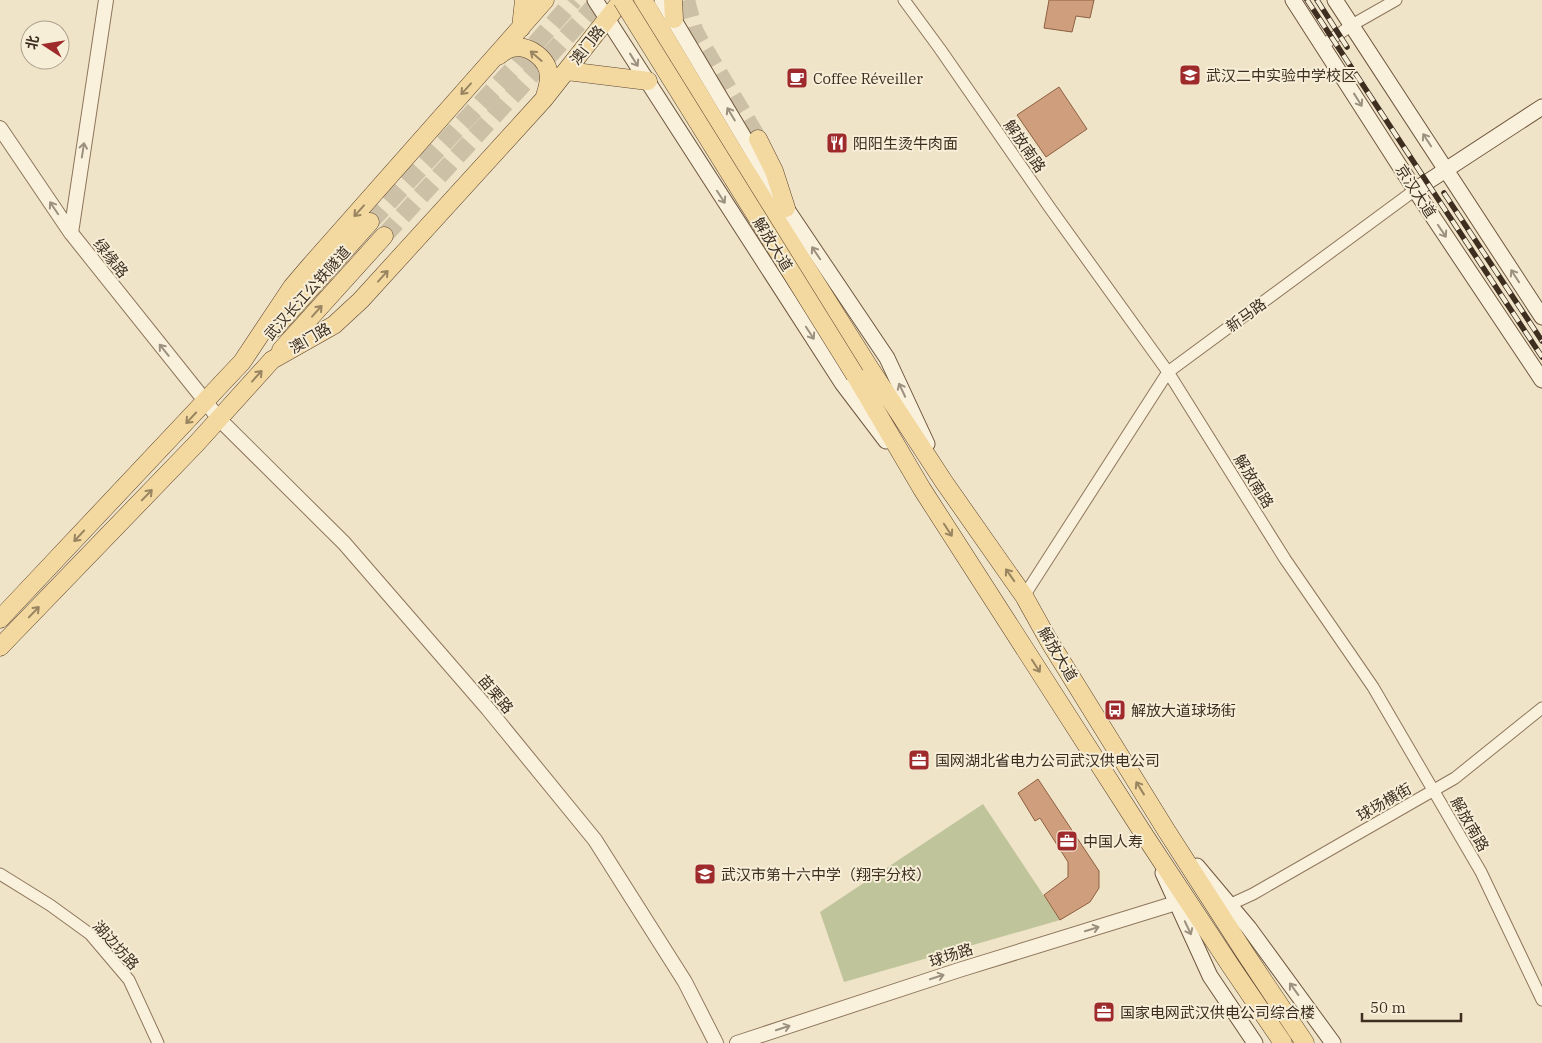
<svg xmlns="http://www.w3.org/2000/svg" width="1542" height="1043" font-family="'IBM Plex Serif','Noto Sans SC',serif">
<rect width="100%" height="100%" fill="#f0e4c8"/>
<path fill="#bfc49a" d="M983,804L1060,920L844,982L820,912Z"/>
<path fill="#cf9f7d" stroke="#8d5f41" d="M1049,0H1094L1090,18L1076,16L1072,32L1044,28Z
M1059,87L1087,129L1046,157L1017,115Z
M1038,779L1099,871V888L1090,902L1060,920L1044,895L1068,877V862L1040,818L1035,821L1018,793Z"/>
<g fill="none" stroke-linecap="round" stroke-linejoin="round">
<path stroke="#ccc0a6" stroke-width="18" stroke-dasharray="18 9" stroke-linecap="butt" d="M686,0L694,30L701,43L758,139
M370,222L513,69L574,0
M384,236L600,0"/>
<g stroke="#8d765c" stroke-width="13">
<path id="minor" d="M904,0L940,49L1050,208L1168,372L1285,559L1373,687L1481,872L1542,1000
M1323,45L1352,25L1396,0
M1024,596L1168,372L1415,190
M0,874L50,905L90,934L129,980L158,1043
M1229,905L1253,894L1455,778L1542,708"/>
</g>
<g stroke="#8d765c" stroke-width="16">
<path id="tertiary" d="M0,128L71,233L206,402L219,419L344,543L488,709L595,840L685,982L716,1043
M71,233L106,0
M737,1043L959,970L1176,903"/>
</g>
<g stroke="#6f573f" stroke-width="17">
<path id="secondary" d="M595,0L842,383L886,441
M662,0L786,208L887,358L927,444
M1293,0L1415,190L1542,380
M1335,0L1542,317
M1415,190L1542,107
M1197,866L1249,928L1333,1043
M1163,873L1210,976L1255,1043"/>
</g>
<g stroke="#5b4430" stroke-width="19">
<path id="primary" d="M643,0L733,151L869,367L944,482L1024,596L1049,641L1166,830L1245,953L1305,1043
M673,0L674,19
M521,28L524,0
M498,56C502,53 507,49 512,48C529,44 548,59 549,76C549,83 547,90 545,96
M567,71L648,81
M758,139L774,171L786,208
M275,328L370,222
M281,350L384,236
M855,375L922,489L1145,836L1232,968L1283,1043
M0,619L242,362L292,287L309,267L545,0
M0,647L196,444L272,360L334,325L361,300L544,99L622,0"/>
</g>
<use href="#minor" stroke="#faf1dc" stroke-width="11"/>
<use href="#tertiary" stroke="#faf1dc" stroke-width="14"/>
<use href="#secondary" stroke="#faf1dc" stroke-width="15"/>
<use href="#primary" stroke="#f3d9a0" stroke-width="18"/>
<g stroke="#3d2e20" stroke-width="5.5">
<path id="rail" d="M1307,0L1542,357
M1317,0L1347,47
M1444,193L1542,341"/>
</g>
<use href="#rail" stroke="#f7eed8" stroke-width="4" stroke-dasharray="11" stroke-linecap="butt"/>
<g stroke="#5b4430" stroke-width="19" stroke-linecap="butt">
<path id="primary-bridge" d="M622,0L855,375"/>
</g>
<use href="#primary-bridge" stroke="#f3d9a0" stroke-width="18"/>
</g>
<defs><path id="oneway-shaft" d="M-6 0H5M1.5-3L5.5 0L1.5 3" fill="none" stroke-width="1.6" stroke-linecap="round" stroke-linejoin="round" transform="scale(1.25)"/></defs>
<g stroke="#988460">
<use href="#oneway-shaft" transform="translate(536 56) rotate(-139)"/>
<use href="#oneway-shaft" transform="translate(466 89) rotate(132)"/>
<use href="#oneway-shaft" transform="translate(359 211) rotate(132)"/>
<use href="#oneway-shaft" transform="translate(383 276) rotate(-48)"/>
<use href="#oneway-shaft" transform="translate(317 311) rotate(-48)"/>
<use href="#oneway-shaft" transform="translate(257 376) rotate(-48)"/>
<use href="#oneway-shaft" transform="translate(191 418) rotate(133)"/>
<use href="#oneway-shaft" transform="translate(147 495) rotate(-46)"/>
<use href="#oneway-shaft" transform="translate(948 530) rotate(57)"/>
<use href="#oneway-shaft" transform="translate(79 536) rotate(133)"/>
<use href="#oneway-shaft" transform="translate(1010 575) rotate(-125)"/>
<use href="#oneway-shaft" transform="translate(34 612) rotate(-46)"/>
<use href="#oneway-shaft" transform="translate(1036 666) rotate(57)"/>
<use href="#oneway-shaft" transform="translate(1140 788) rotate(-122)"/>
</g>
<g stroke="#9c907e">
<use href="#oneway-shaft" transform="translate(634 60) rotate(58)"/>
<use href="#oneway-shaft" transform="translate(1358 100) rotate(58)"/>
<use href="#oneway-shaft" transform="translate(731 114) rotate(-121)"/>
<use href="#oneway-shaft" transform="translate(1427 140) rotate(-123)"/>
<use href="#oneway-shaft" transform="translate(83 150) rotate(-81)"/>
<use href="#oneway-shaft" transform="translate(721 197) rotate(57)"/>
<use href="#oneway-shaft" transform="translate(54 208) rotate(-124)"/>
<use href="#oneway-shaft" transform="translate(1442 231) rotate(56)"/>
<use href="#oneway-shaft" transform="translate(816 253) rotate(-124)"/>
<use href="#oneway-shaft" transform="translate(1515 276) rotate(-123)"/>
<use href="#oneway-shaft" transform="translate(810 333) rotate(57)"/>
<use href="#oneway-shaft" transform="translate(164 350) rotate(-129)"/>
<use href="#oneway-shaft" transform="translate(902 390) rotate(-115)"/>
<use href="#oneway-shaft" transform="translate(1188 928) rotate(65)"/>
<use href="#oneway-shaft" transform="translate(1092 929) rotate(-17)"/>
<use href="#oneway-shaft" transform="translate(937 977) rotate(-18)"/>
<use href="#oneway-shaft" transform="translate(1294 989) rotate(-126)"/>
<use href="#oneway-shaft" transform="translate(783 1028) rotate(-18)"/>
</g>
<defs>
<g id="school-square" transform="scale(1.125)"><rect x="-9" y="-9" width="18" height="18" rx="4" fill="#9e2a2b" stroke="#f7eed8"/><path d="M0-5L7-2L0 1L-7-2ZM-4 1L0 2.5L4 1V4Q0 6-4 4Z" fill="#fff"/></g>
<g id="cafe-square" transform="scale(1.125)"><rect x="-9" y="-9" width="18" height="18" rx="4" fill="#9e2a2b" stroke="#f7eed8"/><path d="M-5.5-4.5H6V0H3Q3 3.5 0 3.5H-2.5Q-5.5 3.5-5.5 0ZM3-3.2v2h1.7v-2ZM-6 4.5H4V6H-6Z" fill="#fff"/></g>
<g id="restaurant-square" transform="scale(1.125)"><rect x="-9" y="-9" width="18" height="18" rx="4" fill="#9e2a2b" stroke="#f7eed8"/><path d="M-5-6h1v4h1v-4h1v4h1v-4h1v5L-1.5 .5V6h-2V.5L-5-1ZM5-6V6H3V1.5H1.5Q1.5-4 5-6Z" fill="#fff"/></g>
<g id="bus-square" transform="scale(1.125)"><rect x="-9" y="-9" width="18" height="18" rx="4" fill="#9e2a2b" stroke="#f7eed8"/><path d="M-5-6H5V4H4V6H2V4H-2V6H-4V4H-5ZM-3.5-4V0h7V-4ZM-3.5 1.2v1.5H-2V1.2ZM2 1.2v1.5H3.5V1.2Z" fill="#fff"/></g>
<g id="office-square" transform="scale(1.125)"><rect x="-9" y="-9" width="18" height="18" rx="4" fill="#9e2a2b" stroke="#f7eed8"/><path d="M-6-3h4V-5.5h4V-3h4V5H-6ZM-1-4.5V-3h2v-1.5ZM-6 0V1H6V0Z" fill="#fff"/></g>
</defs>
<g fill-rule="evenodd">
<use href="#school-square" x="1190" y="75"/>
<use href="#cafe-square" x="797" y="78"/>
<use href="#restaurant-square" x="837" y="143"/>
<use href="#bus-square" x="1115" y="710"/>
<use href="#office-square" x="919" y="760"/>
<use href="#office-square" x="1067" y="841"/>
<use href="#school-square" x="705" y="874"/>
<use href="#office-square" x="1104" y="1012"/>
</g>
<g text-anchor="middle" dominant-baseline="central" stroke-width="4" stroke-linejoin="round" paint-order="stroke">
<g font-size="15" fill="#3d2e20" stroke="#f7eed8">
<text transform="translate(587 45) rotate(-52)">澳门路</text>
<text transform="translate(1025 146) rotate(55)">解放南路</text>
<text transform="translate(1416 191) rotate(57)">京汉大道</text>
<text transform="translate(773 244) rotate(58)">解放大道</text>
<text transform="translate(111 258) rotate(51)">绿缘路</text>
<text transform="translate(307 293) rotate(-48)">武汉长江公铁隧道</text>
<text transform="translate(1246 315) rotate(-36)">新马路</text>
<text transform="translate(310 338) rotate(-30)">澳门路</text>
<text transform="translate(1254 481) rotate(58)">解放南路</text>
<text transform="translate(1058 654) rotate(59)">解放大道</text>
<text transform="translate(496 694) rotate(50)">苗栗路</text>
<text transform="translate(1384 802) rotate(-30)">球场横街</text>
<text transform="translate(1470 824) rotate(60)">解放南路</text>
<text transform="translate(116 945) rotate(48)">湖边坊路</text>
<text transform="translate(951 955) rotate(-18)">球场路</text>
</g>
<g font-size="15" fill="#3d2e20" stroke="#f7eed8" text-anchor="start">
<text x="1206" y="75">武汉二中实验中学校区</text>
<text x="813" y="78">Coffee Réveiller</text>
<text x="853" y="143">阳阳生烫牛肉面</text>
<text x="1131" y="710">解放大道球场街</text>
<text x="935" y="760">国网湖北省电力公司武汉供电公司</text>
<text x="1083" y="841">中国人寿</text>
<text x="721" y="874">武汉市第十六中学（翔宇分校）</text>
<text x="1120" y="1012">国家电网武汉供电公司综合楼</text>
</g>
</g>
<g transform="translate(45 45) rotate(282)"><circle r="24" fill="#f7eed8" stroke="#ada18e"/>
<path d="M0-4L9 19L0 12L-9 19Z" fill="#9e2a2b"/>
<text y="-8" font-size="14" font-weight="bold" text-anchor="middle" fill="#3d2e20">北</text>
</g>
<path d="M1362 1013v8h99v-8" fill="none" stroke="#3d2e20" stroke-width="2.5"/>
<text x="1370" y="1013" font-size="15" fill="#3d2e20" stroke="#f7eed8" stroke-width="4" paint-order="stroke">50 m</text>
</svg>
